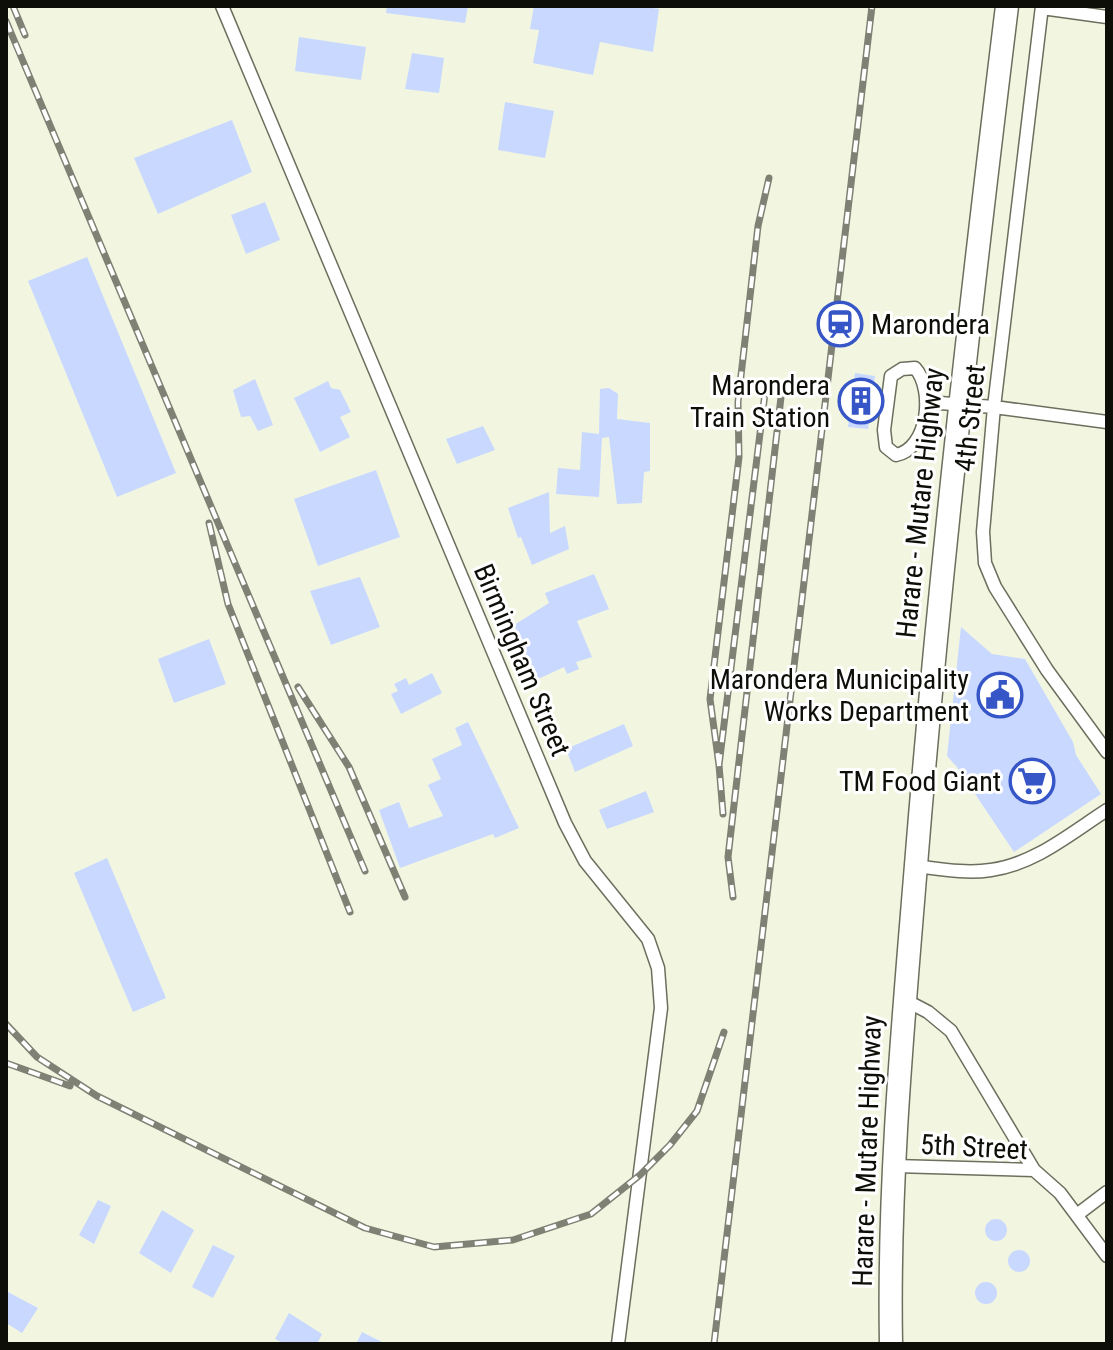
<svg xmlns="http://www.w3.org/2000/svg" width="1113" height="1350" font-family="'Roboto Condensed',sans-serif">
<rect width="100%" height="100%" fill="#f2f6e1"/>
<path fill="#c8d8ff" d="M387,6H468L465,23L386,13Z
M534,6H641L659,9L653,52L600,42L593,75L533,63L539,30L530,29Z
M299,37L366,47L361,80L295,71Z
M412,53L444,58L439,93L405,89Z
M505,102L554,111L545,158L498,150Z
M232,120L252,172L158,214L134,158Z
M265,202L280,240L246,254L231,215Z
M87,257L176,473L117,497L28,281Z
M855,373L875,376L868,429L848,427Z
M255,379L273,425L258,431L250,416L241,417L233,390Z
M328,381L331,388L340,390L351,412L340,417L350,437L320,452L294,398Z
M609,388L618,394L617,419L650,423V471L644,472L642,503L617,504L609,437L602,438L599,497L556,494L558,468L580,470L582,432L599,434L600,389Z
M483,426L495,450L457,464L446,439Z
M376,470L400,537L318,566L294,499Z
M549,492L550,533L565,526L569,549L532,565L521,537L518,538L508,508Z
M594,574L609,609L577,621L592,657L576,662L579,669L567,674L564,667L536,680L514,625L549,603L545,593Z
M360,577L380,627L331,645L310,591Z
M961,627L992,654L1025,659L1073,742L1076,755L1101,794L1014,852L957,767L947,756Z
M209,639L226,684L174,703L158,659Z
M432,673L442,693L401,714L391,694L398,691L394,684L406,678L409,685Z
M468,722L519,828L495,838L493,834L400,868L379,810L399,802L409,828L443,816L428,785L441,779L432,759L462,745L455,728Z
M624,724L633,746L575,772L566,749Z
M646,791L654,812L607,829L599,810Z
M107,858L166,998L133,1012L74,873Z
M98,1200L111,1206L94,1244L79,1235Z
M162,1210L194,1230L171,1273L139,1253Z
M985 1230a11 11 0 1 1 22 0a11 11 0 1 1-22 0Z
M213,1245L235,1256L213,1298L192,1287Z
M1008 1261a11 11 0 1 1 22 0a11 11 0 1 1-22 0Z
M975 1293a11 11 0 1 1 22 0a11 11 0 1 1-22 0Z
M6,1291L38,1308L22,1333L6,1323Z
M289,1313L322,1334L317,1344H285L275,1339Z
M362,1332L386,1344H356Z"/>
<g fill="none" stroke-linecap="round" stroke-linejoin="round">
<g stroke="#6b6f5d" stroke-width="15">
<path id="street" d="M222,6L565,823L585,861L648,939L658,968L661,1008L618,1344
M1042,6L994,407L983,532L985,563L995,587L1047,670L1107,752
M1042,8L1107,17
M915,368C935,390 928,449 896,455L886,447L884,430L891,376L902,369Z
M926,402L994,407L1107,422
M916,866C940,869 966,874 991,870C1035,864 1071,833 1107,810
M903,999L928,1012L951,1031L1034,1170
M895,1166L1034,1170L1060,1193L1107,1256
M1078,1214L1107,1192"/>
</g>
<g stroke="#6b6f5d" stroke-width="25">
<path id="highway" d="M891,1344C888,1184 903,1025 916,865C939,578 972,292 1007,6"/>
</g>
<use href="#street" stroke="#fff" stroke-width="12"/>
<use href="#highway" stroke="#fff" stroke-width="22"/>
<g stroke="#7f8174" stroke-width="7">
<path id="rail" d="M13,6L25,35
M6,21L365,871
M209,523L228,604L350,912
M298,687L349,767L405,897
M719,765L710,699L739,457L738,402L758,226L769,178
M723,814L719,765L765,393
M733,897L728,857L781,397
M6,1024L37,1057L97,1096L365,1228L434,1247L513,1240L591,1214L640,1175L670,1145L697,1111L724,1032
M6,1063L70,1086
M714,1344L872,6"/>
</g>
<use href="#rail" stroke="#fff" stroke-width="4" stroke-dasharray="12" stroke-linecap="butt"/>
</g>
<defs>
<g id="station-ring" transform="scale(2.3)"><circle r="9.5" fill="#fff" stroke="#3655c6" stroke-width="1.5"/><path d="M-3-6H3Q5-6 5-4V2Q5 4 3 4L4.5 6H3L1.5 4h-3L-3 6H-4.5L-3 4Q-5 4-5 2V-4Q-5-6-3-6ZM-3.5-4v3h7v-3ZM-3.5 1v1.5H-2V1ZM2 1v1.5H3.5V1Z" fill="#3655c6"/></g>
<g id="building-ring" transform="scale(2.3)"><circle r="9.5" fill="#fff" stroke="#3655c6" stroke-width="1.5"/><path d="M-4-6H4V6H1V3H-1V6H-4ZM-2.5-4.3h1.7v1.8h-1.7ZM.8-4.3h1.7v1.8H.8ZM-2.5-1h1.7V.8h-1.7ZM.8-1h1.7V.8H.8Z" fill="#3655c6"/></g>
<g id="civic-ring" transform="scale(2.3)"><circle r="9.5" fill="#fff" stroke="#3655c6" stroke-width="1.5"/><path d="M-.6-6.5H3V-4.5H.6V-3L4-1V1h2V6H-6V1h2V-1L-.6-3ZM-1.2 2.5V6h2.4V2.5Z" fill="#3655c6"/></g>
<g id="supermarket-ring" transform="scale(2.3)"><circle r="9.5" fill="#fff" stroke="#3655c6" stroke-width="1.5"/><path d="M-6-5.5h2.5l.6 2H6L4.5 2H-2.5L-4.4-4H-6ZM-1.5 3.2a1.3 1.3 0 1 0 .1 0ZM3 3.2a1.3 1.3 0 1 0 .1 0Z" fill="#3655c6"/></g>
</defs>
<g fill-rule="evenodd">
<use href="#station-ring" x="840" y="324"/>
<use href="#building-ring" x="861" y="401"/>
<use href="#civic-ring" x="1000" y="695"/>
<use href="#supermarket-ring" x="1032" y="781"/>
</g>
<g text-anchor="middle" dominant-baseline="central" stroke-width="6" stroke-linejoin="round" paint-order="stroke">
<g font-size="28" fill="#0d0e08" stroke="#fff" text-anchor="end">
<text x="871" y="324" text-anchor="start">Marondera</text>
<text x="830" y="385">Marondera<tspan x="830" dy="32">Train Station</tspan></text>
<text x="969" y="679">Marondera Municipality<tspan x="969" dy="32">Works Department</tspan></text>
<text x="1001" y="781">TM Food Giant</text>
</g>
<g font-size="28" fill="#0d0e08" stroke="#fff">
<text transform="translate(970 418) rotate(-84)">4th Street</text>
<text transform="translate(920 503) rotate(-84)">Harare - Mutare Highway</text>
<text transform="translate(522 660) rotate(67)">Birmingham Street</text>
<text transform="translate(974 1147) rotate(3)">5th Street</text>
<text transform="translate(867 1151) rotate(-88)">Harare - Mutare Highway</text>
</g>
</g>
<rect width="1113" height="1350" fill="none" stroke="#0d0e08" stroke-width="16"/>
</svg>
